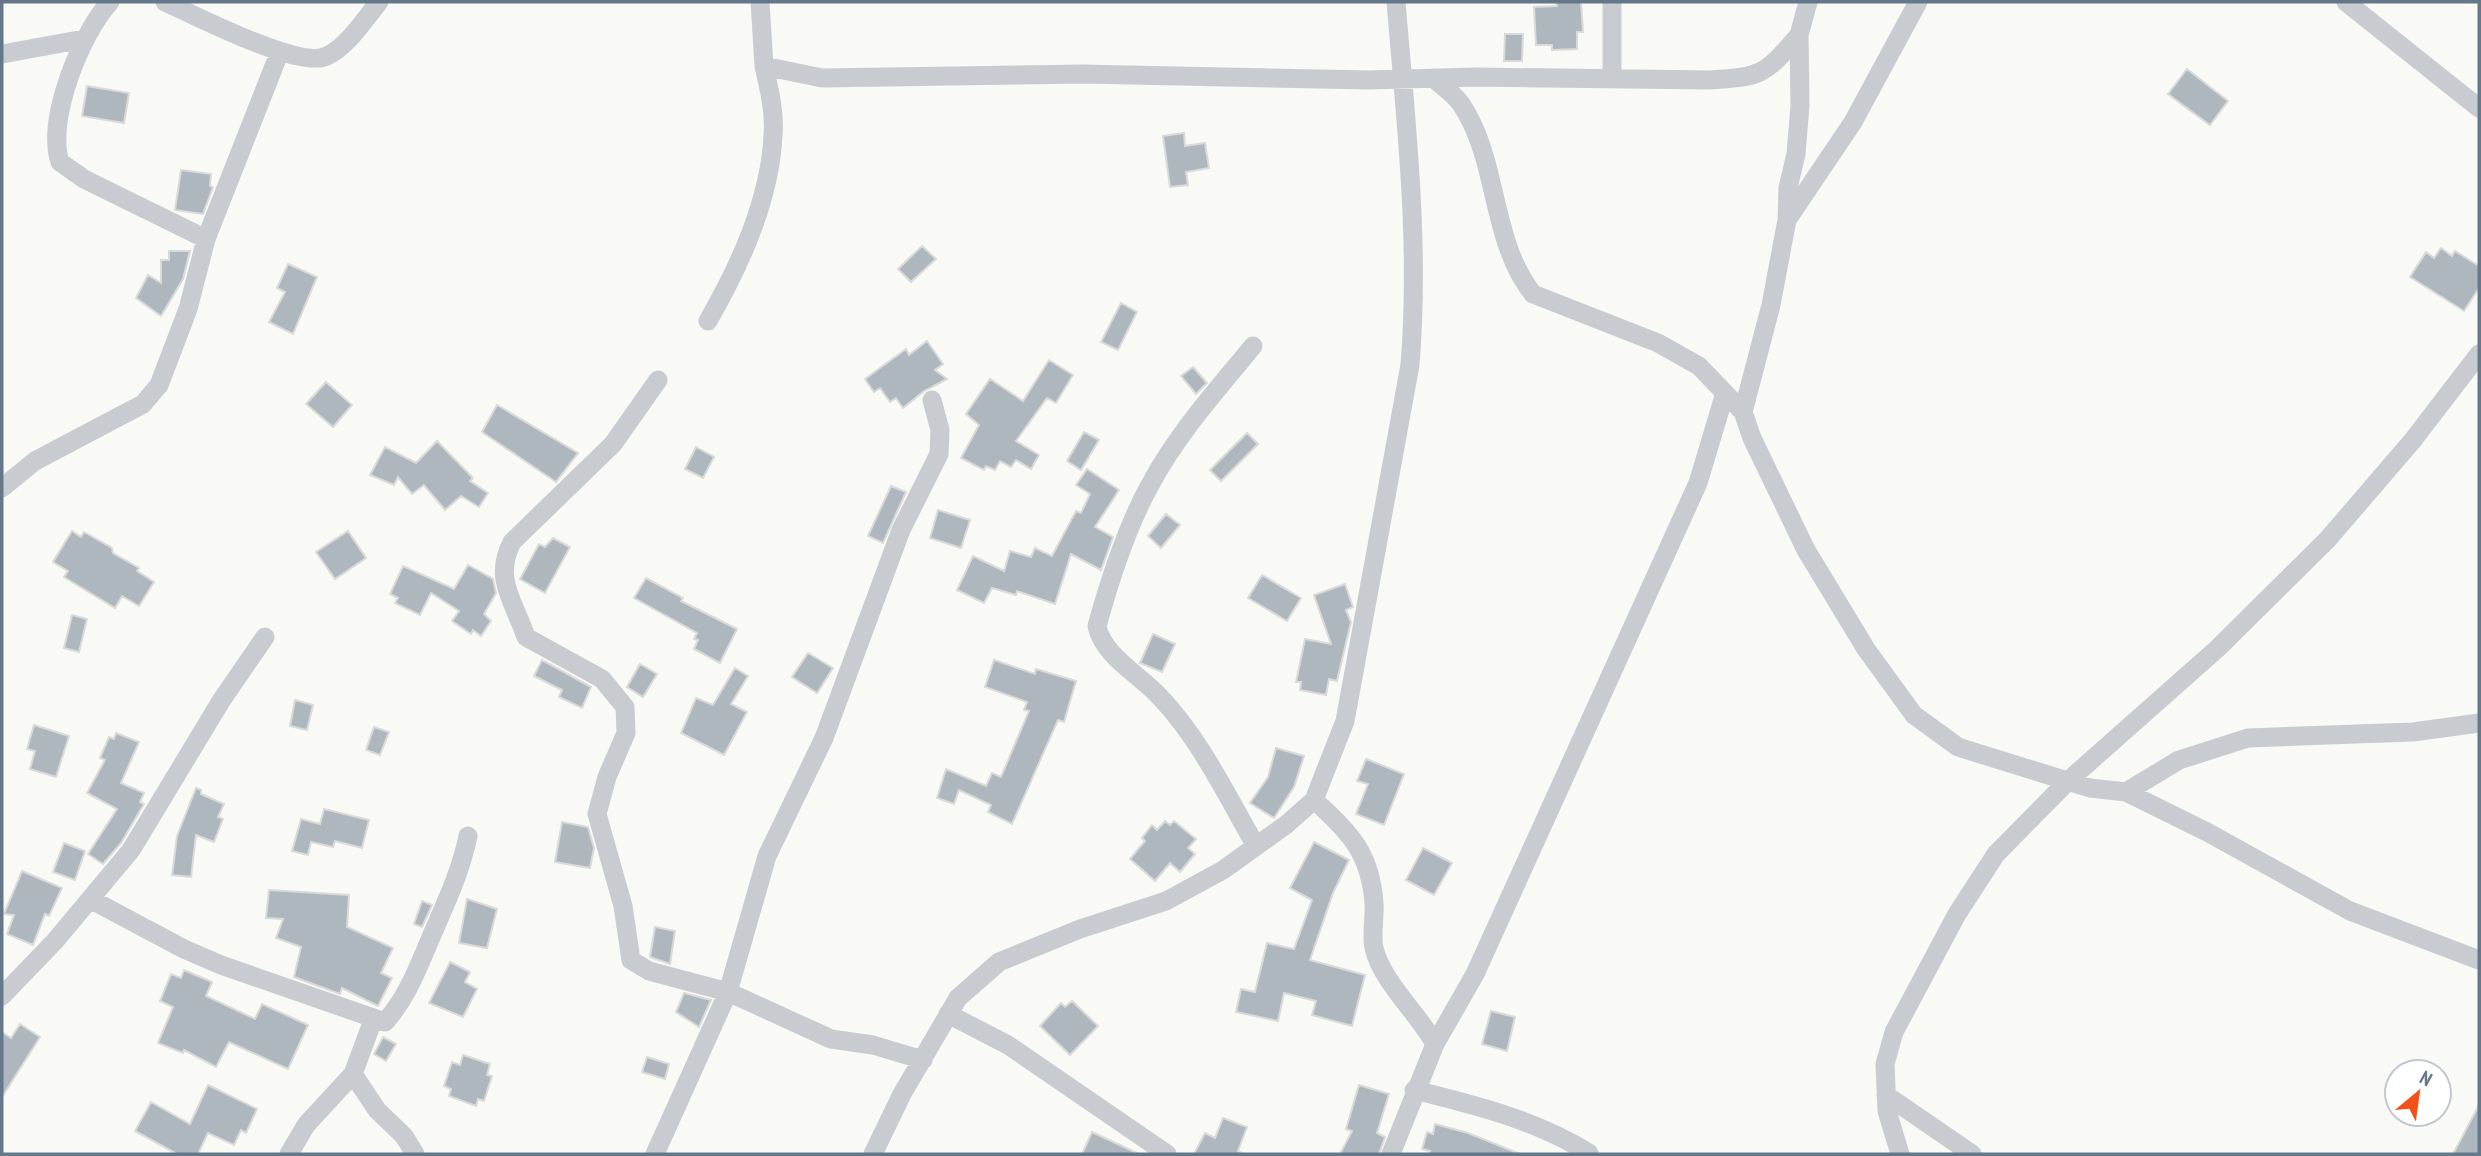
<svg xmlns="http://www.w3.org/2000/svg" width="2481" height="1156" font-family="'PT Sans Narrow',sans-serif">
<rect width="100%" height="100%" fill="#f9f9f6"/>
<path fill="#aeb7be" stroke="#dadad8" stroke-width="2" d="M1556,2H1581L1583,32H1577V49L1552,50V45H1536L1534,7L1557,6Z
M1505,34H1523L1522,61H1504Z
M2187,69L2228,101L2210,125L2168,94Z
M87,86L129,93L124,123L82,116Z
M1184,133L1185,146L1205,143L1209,168L1186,172L1188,185L1170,187L1163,136Z
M181,170L211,174L210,186L213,187L203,214L175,210Z
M922,246L936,259L911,282L898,269Z
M2441,248L2452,256L2455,251L2479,266V288L2464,311L2410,277L2426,252L2434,258Z
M169,251H190L183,279L161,316L136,298L148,275L161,283V260H169Z
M288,264L317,277L293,334L269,322L285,292L277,288Z
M1121,303L1137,312L1118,350L1101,342Z
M927,341L943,364L935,370L947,379L924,391L903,408L896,398L890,402L880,388L874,392L865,379L906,349L909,355Z
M1049,360L1073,375L1056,403L1047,398L1016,441L1039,455L1031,469L1016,460L1011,467L1000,461L995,470L986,466L984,470L961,458L979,425L966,414L990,379L1023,401Z
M1193,367L1207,383L1196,394L1181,376Z
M326,382L352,405L333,427L306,404Z
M497,405L578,453L556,482L482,432Z
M1084,432L1099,440L1081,470L1067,461Z
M1247,433L1258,444L1221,481L1210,470Z
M437,441L473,478L470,481L488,493L479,507L461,496L445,510L424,485L412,494L398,477L394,485L370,475L385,447L416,463Z
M696,447L714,457L703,478L685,469Z
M1087,469L1119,490L1095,527L1113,537L1101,570L1071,554L1055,604L1017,591L1016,595L992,588L984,603L957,590L973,556L1004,571L1010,551L1031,557L1035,548L1052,556L1076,511L1081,513L1090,494L1076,485Z
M891,486L906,492L883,543L868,536Z
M938,510L970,520L961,548L930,538Z
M1166,514L1180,525L1161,548L1148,536Z
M72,531L81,537L84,532L112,548L113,553L139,568L137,571L154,582L139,606L122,596L115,608L64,577L68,571L53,562Z
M348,531L366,558L335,579L316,552Z
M553,538L570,547L545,593L520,579L539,544L545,547Z
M468,565L493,579L496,593L484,614L491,621L481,636L473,630L471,634L452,621L459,611L431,593L420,615L395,603L398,598L390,594L403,566L454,589Z
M1262,575L1301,598L1287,621L1248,598Z
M646,578L683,598L681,601L737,629L720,663L694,649L698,640L694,639L697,633L634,598Z
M1345,584L1353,607L1346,610L1351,622L1337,681L1329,679L1326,695L1300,690L1301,682H1296L1305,639L1331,644L1314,595Z
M72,615L87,619L79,652L64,648Z
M1153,634L1175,644L1162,672L1140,663Z
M808,653L833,668L817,693L792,677Z
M542,660L591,687L582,708L559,697L562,690L534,676Z
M994,660L1035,674L1036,669L1076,681L1064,722L1058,720L1012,824L988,812L991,805L959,790L954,804L937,798L946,769L986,786L992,773L1001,777L1029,711L1024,710L1027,702L985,687Z
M640,664L657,674L643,697L627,687Z
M735,668L748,676L731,704L747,712L724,755L681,733L696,698L713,705Z
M295,700L313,705L307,730L290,726Z
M34,725L69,736L56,777L30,769L35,751L27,749Z
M374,727L389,732L380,755L366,750Z
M116,733L139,742L121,783L144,793L140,802L144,804L121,843L103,864L88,854L117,809L87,793L105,760L100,758L109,737L114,739Z
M1276,748L1304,756L1294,787L1274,818L1250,803L1268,777Z
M1366,759L1404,774L1384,825L1356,814L1368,784L1357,781Z
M196,788L201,790V794L224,804L218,817L223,819L214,842L196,835L191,877L172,875L177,836Z
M324,809L369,820L362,848L335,841L333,847L311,842L308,855L292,851L301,819L320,824Z
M1165,821L1170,825L1174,821L1196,839L1188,848L1195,854L1180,872L1170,863L1155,881L1130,859L1145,841L1142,838L1152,825L1157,830Z
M562,822L588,827L594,848L590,868L555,862Z
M1314,842L1349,860L1333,893L1310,960L1365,975L1352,1026L1312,1015L1316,1001L1284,993L1278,1021L1236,1012L1241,989L1255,992L1267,943L1294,949L1312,900L1290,888Z
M64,843L85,851L75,880L53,872Z
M1423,848L1452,863L1434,895L1406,880Z
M22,871L62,888L49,916L45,914L33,945L7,934L14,915L4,914Z
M269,890L349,895L347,927L393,948L381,973L392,978L378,1006L342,988L340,994L294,977L301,947L276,938L283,919L266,918Z
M467,899L497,909L487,948L459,943Z
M422,901L432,905L422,927L414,924Z
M655,927L675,931L670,964L650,957Z
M450,962L470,972L465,982L477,989L463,1017L429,1003Z
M184,970L212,982L206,996L255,1019L262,1004L308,1025L288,1069L229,1042L216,1067L184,1050L183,1053L158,1043L173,1007L160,1001L171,974L181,978Z
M684,993L711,1000L699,1027L676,1012Z
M1072,1001L1098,1026L1070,1055L1040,1026L1061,1003L1065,1007Z
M1491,1011L1515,1017L1507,1051L1482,1044Z
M20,1024L40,1037L2,1097V1032L11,1038Z
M383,1037L396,1044L386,1061L374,1054Z
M463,1055L490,1064L487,1075L492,1076L484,1101L478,1099L476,1106L449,1096L451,1089L444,1086L452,1062L460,1065Z
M647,1057L669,1064L665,1079L642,1072Z
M208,1085L257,1109L246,1133L241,1130L234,1145L208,1133L198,1154H177L135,1131L151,1102L190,1124Z
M1359,1085L1389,1094L1377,1133L1385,1137L1379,1154H1340L1352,1131L1346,1129Z
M2479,1105V1154H2453Z
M1223,1118L1247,1127L1238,1151L1244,1154H1194L1205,1133L1215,1138Z
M1435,1124L1468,1133L1520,1154H1429L1430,1151L1422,1149L1427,1132L1433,1134Z
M1092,1132L1139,1154H1082Z"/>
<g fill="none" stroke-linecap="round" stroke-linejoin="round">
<path stroke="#c8ccd0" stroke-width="19" d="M110,2C81,33 46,120 60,162L84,179L206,239
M165,2C195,15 300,70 327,56C348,46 365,19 379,2
M760,2L764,66L822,78L1083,74L1369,80L1475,77L1710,80C1763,77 1765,74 1799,35
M1612,2V79
M2346,2L2479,108
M2,54L84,39
M1433,78C1442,86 1454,94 1461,104C1499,160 1490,240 1533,294L1658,343L1699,366L1743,412L1752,438L1806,550L1866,649L1914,715L1958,747L2090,788L2126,792L2179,760L2248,738L2413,732L2479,723
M1787,220L1788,188L1796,154L1800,106L1799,35L1808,2
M708,321C740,265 770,200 773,135C775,112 769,89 764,66
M1253,346C1217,390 1177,434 1150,485C1126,528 1110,579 1097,626C1103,656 1140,675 1160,697C1200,739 1227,796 1256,846
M658,380L613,444L512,542C493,579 514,601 526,637L602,679L625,707L626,733L607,777L597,814L623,906L631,960L649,971L728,992L831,1039L873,1045L923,1060
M1743,412L1771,305L1787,220L1853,122L1918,2
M2,488L35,461L143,404L159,385L188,309L206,239L280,51
M2126,792L2207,832L2350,911L2479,960
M1314,800C1350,832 1371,854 1374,904C1375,918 1371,935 1374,948C1382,982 1418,1013 1435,1044
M90,899L184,949L221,965L385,1022C406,999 417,970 429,942C444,906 460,875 468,836
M2,996L55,941L131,850L221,701L265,637
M948,1014L1008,1045L1167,1154
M353,1074L377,1110L404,1136L415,1154
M1414,1090C1476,1105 1535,1120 1589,1153
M1886,1095L1972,1154
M289,1154L306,1125L353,1074L373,1020
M655,1154L728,992L767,856L824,738L901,530L939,454L940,430L932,400
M873,1154L902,1094L958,998L999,962L1080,929L1166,901L1223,870L1287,824L1314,800L1345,721L1410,365C1420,243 1406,123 1396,2
M1391,1154L1435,1044L1475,974L1698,483L1725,393
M1900,1154L1887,1111L1885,1064L1894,1032L1957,914L1996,854L2069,780L2218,648L2328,539L2413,440L2479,354"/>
</g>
<rect width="2481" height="1156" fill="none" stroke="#65788a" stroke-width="7"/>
<g transform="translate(2418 1093) rotate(29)"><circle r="33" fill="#ffffff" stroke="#c1c9d0" stroke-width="2"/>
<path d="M0-5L12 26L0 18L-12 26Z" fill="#f4511a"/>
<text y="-10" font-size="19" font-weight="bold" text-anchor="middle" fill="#65788a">N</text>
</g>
</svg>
